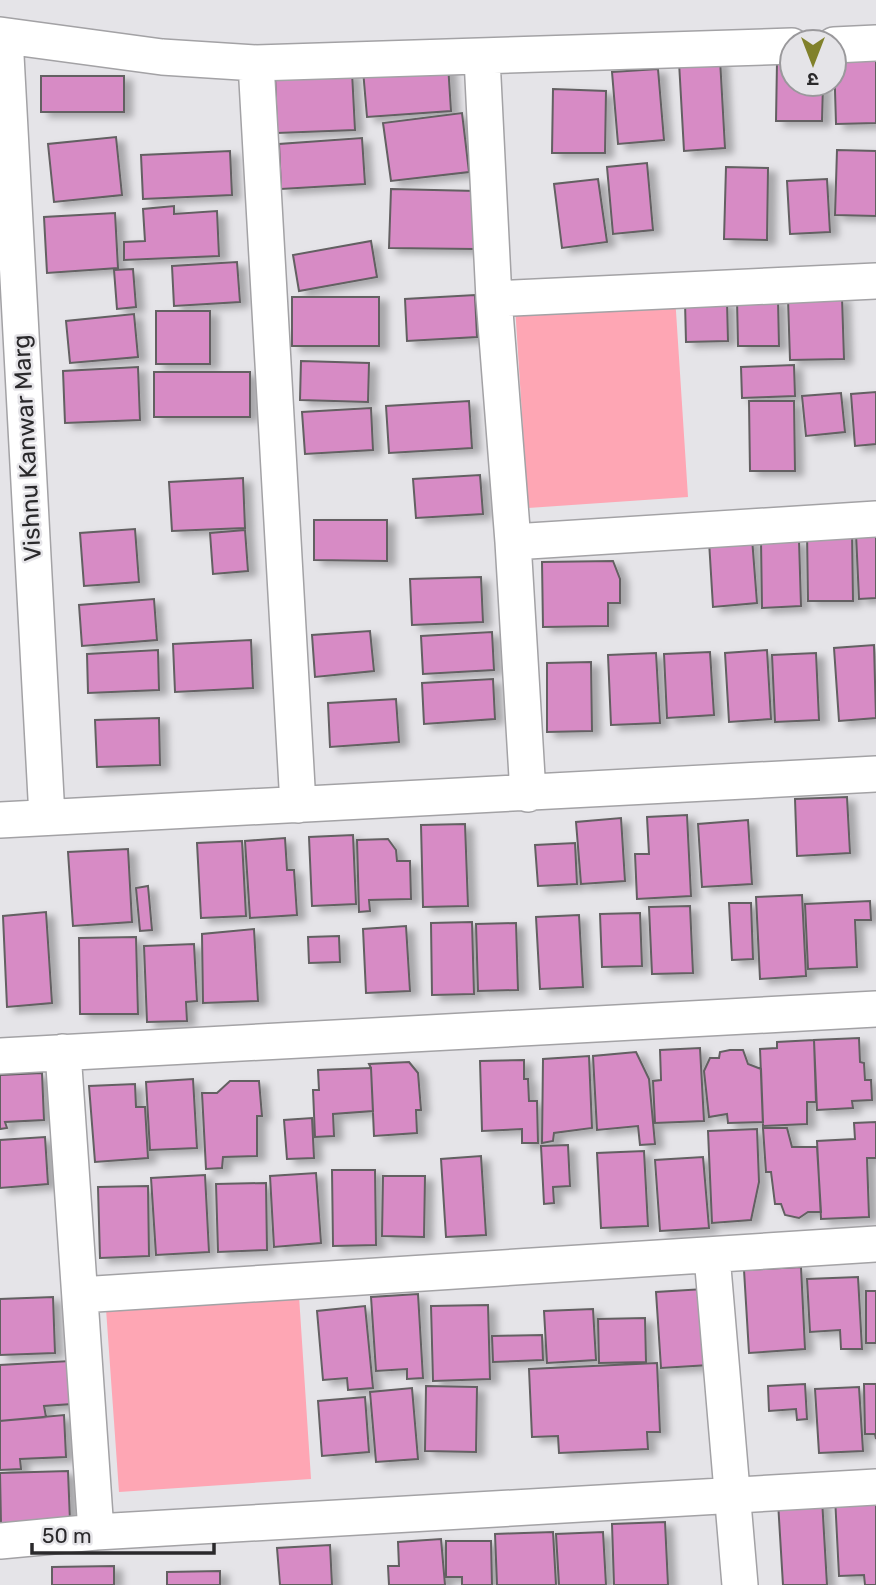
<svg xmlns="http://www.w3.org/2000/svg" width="876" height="1585" font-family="Rubik,'Noto Sans Devanagari',sans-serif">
<defs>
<filter id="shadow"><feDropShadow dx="8" dy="4.5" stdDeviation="3.5" flood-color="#0004"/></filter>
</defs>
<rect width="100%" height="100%" fill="#e5e4e8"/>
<path fill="#fea6b4" d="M675,296L688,497L528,508L515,306Z
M299,1296L311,1479L119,1492L106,1309Z"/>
<path fill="#d78bc5" stroke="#636062" stroke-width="2" filter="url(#shadow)" d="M876,56V123L836,124L834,57Z
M720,59L725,148L684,151L679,62Z
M777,62H792V84H823L822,121H776Z
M448,64L451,111L367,117L363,70Z
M658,69L664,140L618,144L612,72Z
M352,72L355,130L277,133L275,75Z
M41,76H124V112H41Z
M553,89L606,91L605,153H552Z
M462,113L469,172L391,181L383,123Z
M116,137L122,195L54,202L48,144Z
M362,138L365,184L281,189L279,144Z
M837,150L876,151V216L835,215Z
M230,151L232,195L143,199L141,155Z
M647,163L653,230L613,234L607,167Z
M726,167L768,168L767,240L724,239Z
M598,179L607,242L562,248L554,184Z
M827,179L830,232L790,234L787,181Z
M391,189L476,191L475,249L389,248Z
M174,206V214L217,211L219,256L124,260V242L145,241L143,209Z
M115,213L118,268L47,273L44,217Z
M371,241L377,277L299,291L293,255Z
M237,262L240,302L174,306L172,266Z
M133,269L136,307L117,309L114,270Z
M475,295L477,337L407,341L405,299Z
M292,297H379V346H292Z
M842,297L844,359L790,360L788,299Z
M778,299L779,346H738L737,300Z
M727,301L728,341L686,342L685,302Z
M156,311H210V364H156Z
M134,314L138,357L70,363L66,321Z
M301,361L369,363L368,402L300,400Z
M794,365L795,396L742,398L741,367Z
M138,367L140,420L65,423L63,371Z
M154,372H250V417H154Z
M876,392V444L855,446L851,394Z
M841,393L845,432L806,436L802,396Z
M469,401L472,448L389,453L386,406Z
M749,401H794L795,471H750Z
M371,408L373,450L305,454L302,412Z
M480,475L483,514L416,518L413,479Z
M243,478L245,528L172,531L169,482Z
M314,520H387V561L314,560Z
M135,529L139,582L84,586L80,533Z
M245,530L248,571L213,574L210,533Z
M852,531L853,601H808L807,532Z
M876,533V598L859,599L856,534Z
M752,538L757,603L713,607L709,541Z
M799,540L801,606L762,608L761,541Z
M613,561L620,579V603H608V626L543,627L542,562Z
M481,577L483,622L412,625L410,579Z
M154,599L157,640L82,646L79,605Z
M370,631L374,671L315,677L312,635Z
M492,632L494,670L423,674L421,636Z
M251,640L253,688L175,692L173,644Z
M874,645L876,718L839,721L834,648Z
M158,650L159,690L88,693L87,654Z
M767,650L771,719L729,722L725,653Z
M710,652L714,715L667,718L664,654Z
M656,653L660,723L611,725L608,655Z
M816,653L819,720L775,722L772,655Z
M591,662L592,731L547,732V663Z
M493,679L495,719L424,724L422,683Z
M396,699L399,742L330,747L328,703Z
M159,718L160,765L97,767L95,720Z
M847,797L850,853L797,856L795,799Z
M687,815L691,896L637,899L635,854H649L647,817Z
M621,818L625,881L581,884L576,822Z
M748,820L752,884L702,887L698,824Z
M465,824L468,906L423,907L421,825Z
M353,835L356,904L312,906L309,837Z
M285,838L287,870H294L297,915L250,918L245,841Z
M388,839L396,850L397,861H410L411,899L369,900L370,911L359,912L357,840Z
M242,841L246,916L201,918L197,843Z
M575,843L577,884L538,886L535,845Z
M128,849L132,922L73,926L68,852Z
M148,886L152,930L140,931L136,888Z
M802,895L806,976L760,979L756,897Z
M870,901L871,920H855L857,967L808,969L805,904Z
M729,903H751L753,959L732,960Z
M690,906L693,973L652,974L649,907Z
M46,912L52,1003L7,1007L3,916Z
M640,913L642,966L602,967L600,914Z
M579,915L583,987L540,989L536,917Z
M472,922L474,994L432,995L431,923Z
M516,923L518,990L478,991L476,924Z
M406,926L410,991L366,993L363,929Z
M254,929L258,1001L203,1003L202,934Z
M339,936L340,962L309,963L308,937Z
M136,937L138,1014H80L79,938Z
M194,944L197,1001L186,1002L187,1021L147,1022L144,946Z
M859,1038L860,1062L864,1063L865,1080H871L872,1100L852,1101L853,1108L817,1110L814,1040Z
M814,1040L816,1102H807V1124L763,1126L760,1049L777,1048V1042Z
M700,1048L704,1121L655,1123L653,1081L661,1080L660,1050Z
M730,1050H743L748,1064L761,1069L763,1122L728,1123L727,1114L709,1117L704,1071L710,1058H719L720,1052Z
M636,1052L649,1079L655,1144L640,1145L638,1126L597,1130L593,1056Z
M589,1056L592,1128L554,1133L553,1141L542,1143L543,1059Z
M524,1060V1079H528L529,1101H537L538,1143H522V1129L482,1131L480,1061Z
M409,1062L418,1073L421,1110H416L417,1133L374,1136L371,1068L369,1064Z
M371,1068L373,1111L333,1114L334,1136L315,1137L313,1090H319L318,1070Z
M42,1073L44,1120L5,1122L7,1128L0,1129V1075Z
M193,1079L197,1148L150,1150L146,1082Z
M230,1081H259L262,1116H257V1156L223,1157L222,1168L206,1169L202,1093H217Z
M135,1084L136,1107H145L148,1158L95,1162L89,1086Z
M312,1118L314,1158L287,1159L284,1120Z
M876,1122V1158H867L869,1217L821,1219L817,1141L855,1139L854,1123Z
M763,1128H787L792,1147H817L821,1212H808L799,1218L785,1215L781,1204H775L771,1172H766Z
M757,1129L759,1182L751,1220L712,1223L708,1131Z
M45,1137L48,1184L0,1188V1140Z
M568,1145L570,1186L553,1187L554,1203L544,1204L541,1146Z
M644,1151L648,1226L601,1228L597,1153Z
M481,1156L486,1235L446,1237L441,1159Z
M703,1157L709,1228L660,1231L655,1160Z
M332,1170H375L376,1245L333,1246Z
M316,1173L321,1243L274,1247L270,1176Z
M205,1175L209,1252L156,1255L151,1178Z
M383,1176H425L424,1237L382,1236Z
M266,1183L267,1250L218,1252L216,1184Z
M148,1186L149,1256L100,1258L98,1187Z
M801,1267L805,1349L749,1353L744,1270Z
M858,1277L862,1349H841L840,1330L810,1332L807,1279Z
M704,1289L709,1365L661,1368L656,1292Z
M866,1291H876V1343H866Z
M418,1294L423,1378L407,1379V1369L376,1371L371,1297Z
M53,1297L55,1353L0,1355V1299Z
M488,1305L490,1379L433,1381L431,1306Z
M365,1306L373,1388L348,1390L347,1378L323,1380L317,1311Z
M593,1309L596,1360L547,1363L544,1311Z
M645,1318L646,1362L599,1363L598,1319Z
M542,1335L543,1360L493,1362L492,1336Z
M70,1361L72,1404L44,1406L46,1417L0,1421V1365Z
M657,1363L660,1432H647L648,1449L559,1453L558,1436L532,1437L529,1369Z
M805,1384L807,1419L797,1420L796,1409L769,1411L768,1386Z
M864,1384H876V1439L875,1434H865Z
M426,1386L477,1387L476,1452L425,1451Z
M859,1387L863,1451L819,1453L815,1389Z
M412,1388L418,1459L376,1462L370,1392Z
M365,1397L369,1452L322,1456L318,1401Z
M64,1415L66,1457L20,1459L21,1469L0,1470V1421Z
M68,1471L70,1521L1,1524L0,1473Z
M876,1495V1585H865L864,1575L839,1576L835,1497Z
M822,1499L827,1585H783L778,1502Z
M665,1522L668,1585H614L612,1524Z
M553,1532L556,1585H497L495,1534Z
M603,1532L606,1585H559L556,1534Z
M441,1539L445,1585H389L388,1566H399L398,1542Z
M446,1541H491L492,1585H462V1577H446Z
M330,1545L332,1585H280L277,1548Z
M114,1566V1585H52V1567Z
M220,1571V1585H167V1572Z"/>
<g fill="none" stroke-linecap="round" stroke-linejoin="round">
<g stroke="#a3a2a5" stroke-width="38">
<path id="minor" d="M0,35L162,57L256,63L792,46
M5,37L47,817
M834,45L876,43
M482,58L494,299L513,542L528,794
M256,63L298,805
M494,299L876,281
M513,542L876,519
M0,820L876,774
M63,1052L96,1532
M0,1056L876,1009
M712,1256L740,1585
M80,1295L876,1244
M0,1541L96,1532L876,1487"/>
</g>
<use href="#minor" stroke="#fff" stroke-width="35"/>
</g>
<g text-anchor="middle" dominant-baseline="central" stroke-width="5" stroke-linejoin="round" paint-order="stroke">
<g font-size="24" fill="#2a292b" stroke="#e5e4e8">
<text transform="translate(27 448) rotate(-93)">Vishnu Kanwar Marg</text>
</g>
</g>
<g transform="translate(813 63) rotate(180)"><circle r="33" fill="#e5e4e8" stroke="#9a999c" stroke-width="2"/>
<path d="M0-5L12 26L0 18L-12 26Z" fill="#81812b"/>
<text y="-10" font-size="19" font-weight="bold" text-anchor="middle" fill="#2a292b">उ</text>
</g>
<path d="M32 1543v10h182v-10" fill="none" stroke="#2a292b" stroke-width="3.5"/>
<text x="42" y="1543" font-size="21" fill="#2a292b" stroke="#e5e4e8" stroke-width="5" paint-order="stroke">50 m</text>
</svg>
